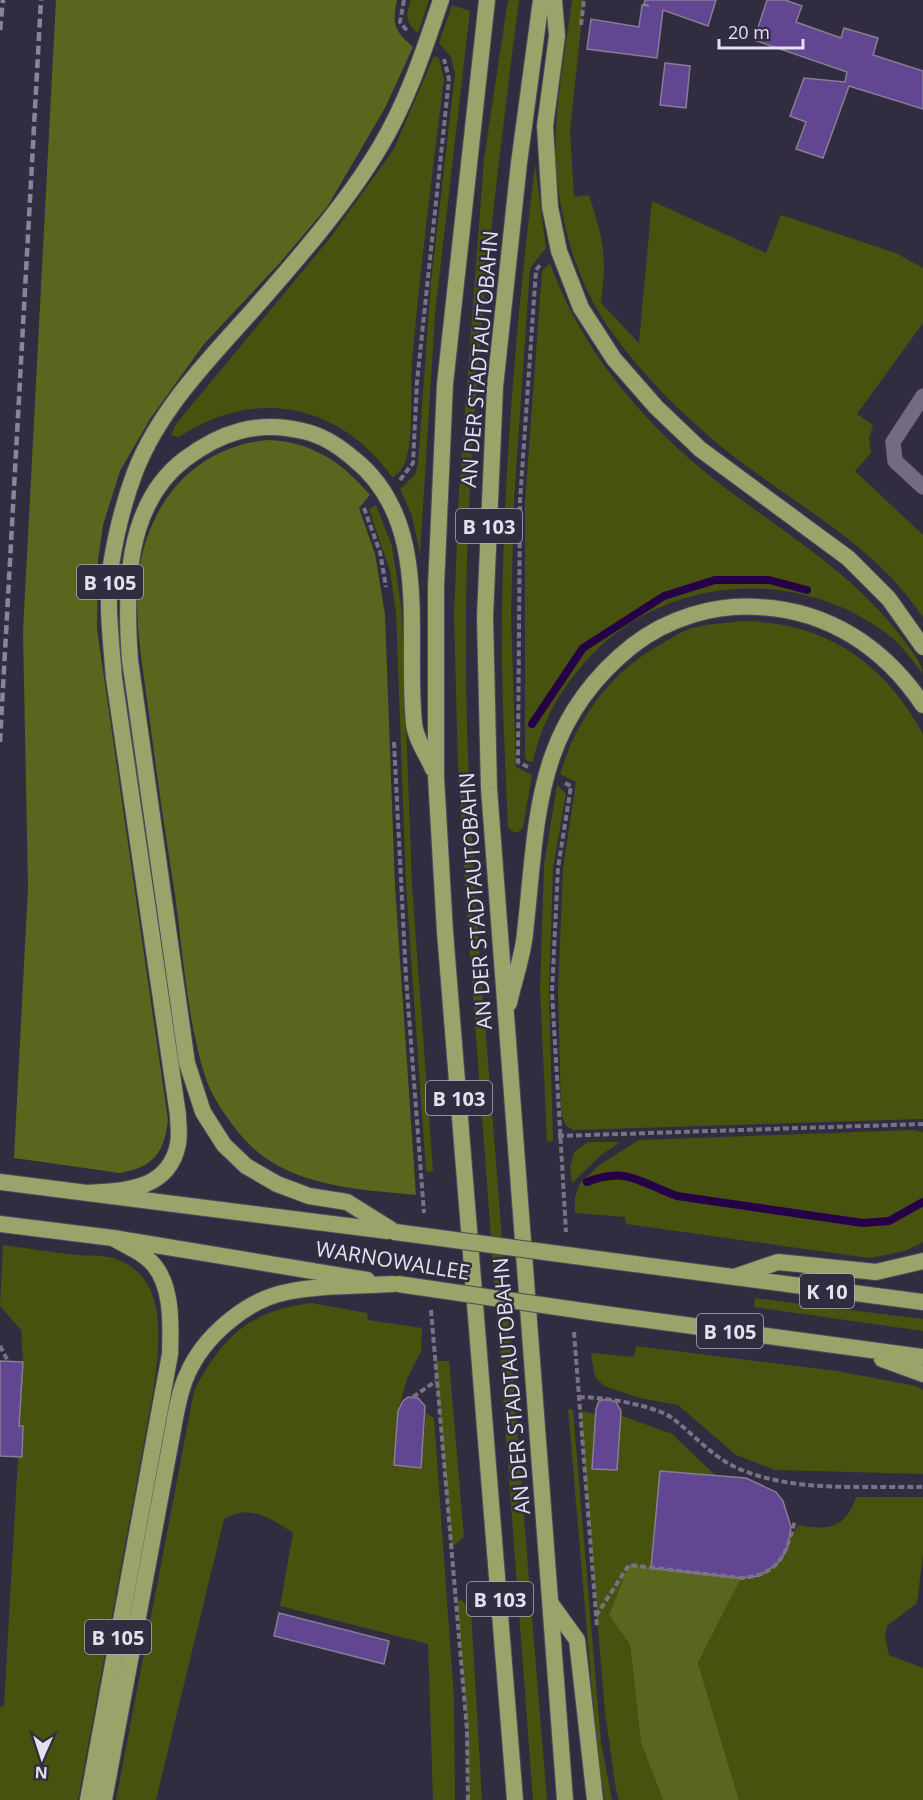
<svg xmlns="http://www.w3.org/2000/svg" width="923" height="1800" font-family="'Open Sans',sans-serif">
<rect width="100%" height="100%" fill="#322c40"/>
<path fill="#46520e" d="M411,0H429L418,33C406,24 405,15 411,0Z
M508,0H519C493,204 468,408 466,614C464,793 481,971 495,1149C512,1366 529,1583 547,1800H533L465,889L458,766L454,615L459,491L484,159Z
M572,0H584L570,130L574,197L589,195C604,242 607,254 601,303L639,343L652,201L766,253L781,215L896,253L923,268V323L857,414L873,425L869,439L871,453L855,471L923,535V618C884,556 817,517 759,475C700,434 628,366 593,302C571,261 560,214 556,167C553,112 565,55 572,0Z
M452,5L470,11L435,314L420,554L412,516L400,489L415,475L418,464L431,281L455,74L451,57L439,43Z
M434,56L439,58L444,80C432,173 421,266 412,359C410,386 414,437 406,460C404,467 398,473 393,478C340,404 256,386 179,437L171,435L176,424L330,238L394,149Z
M535,165L546,248L530,268L514,500L511,614L516,767L532,775L523,828L518,832H513L508,827C505,756 501,685 502,614C504,464 517,314 535,165Z
M550,263C575,332 616,388 668,439C742,512 840,554 903,639C910,649 922,662 923,674C912,660 901,644 886,633C794,565 662,575 585,662C559,692 541,723 533,762L527,761L525,757V502L542,271Z
M376,505L392,546L402,612L412,886L433,1171L426,1172L406,885L396,612L390,571L369,509Z
M742,621C825,622 884,662 923,734V1119L574,1130L566,1126L561,1113L558,993L563,869L576,782L560,774C577,718 611,671 663,643C672,638 682,631 692,628C708,624 726,623 742,621Z
M557,785L566,794L553,868L549,992L553,1141L547,1142L540,989L544,865Z
M913,1130L923,1132V1242L905,1251L869,1258L626,1224L625,1217L575,1213V1197L580,1184L598,1166L639,1140Z
M588,1142H620L601,1155L572,1183L570,1168L574,1152Z
M3,1245C28,1248 54,1253 80,1255C89,1256 99,1255 108,1257C171,1270 160,1346 153,1393L78,1800H0V1707L4,1706L18,1457L22,1456L23,1426H19L23,1362L21,1330L0,1306Z
M755,1298L923,1319V1331L754,1307Z
M311,1303L367,1313L368,1320L422,1328L421,1351L407,1379L398,1411L394,1465L421,1468L426,1413L434,1418L454,1698L455,1800H433L428,1644L280,1606L293,1533C270,1518 250,1504 224,1519L156,1800H116L194,1391C222,1337 249,1311 311,1303Z
M636,1346L837,1371L916,1386L923,1390V1474L775,1470L736,1455L678,1405L640,1398L604,1386L595,1377L591,1353L634,1357Z
M435,1361H449L464,1537L451,1548Z
M568,1409L573,1410L601,1742L612,1800H605L598,1762Z
M580,1411L596,1414L593,1469L617,1470L620,1415L672,1434L715,1475L660,1471L651,1568L629,1566L609,1615L630,1645L641,1743L663,1800H619L616,1790L605,1712Z
M856,1497H923V1554L917,1603L887,1626L885,1637L889,1655L923,1668V1800H739L698,1663L741,1578C787,1574 776,1552 799,1525C828,1531 846,1528 856,1497Z
M461,1600L471,1609L482,1800H468L467,1730L457,1602Z"/>
<path fill="#59661e" d="M56,0H397C392,25 394,30 413,47L385,108L327,207L278,265L204,344L150,419L120,471L103,525L98,560L97,629L168,1120C164,1153 154,1167 120,1173L14,1158L28,887L23,631Z
M267,440C311,441 342,462 370,495L359,508L375,554L385,615L395,887L416,1195C357,1189 287,1187 244,1139C228,1120 211,1097 204,1073C187,1016 183,954 175,895C165,832 156,770 148,707C141,653 128,591 147,538C166,482 209,446 267,440Z
M629,1565L741,1578L698,1663L739,1800H663L641,1743L630,1645L609,1615Z"/>
<g fill="none" stroke-linecap="round" stroke-linejoin="round">
<path stroke="#250049" stroke-width="8" d="M532,724L583,648L664,596L715,580H769L807,590
M587,1182C627,1166 640,1183 677,1196L863,1223L889,1221L923,1202"/>
</g>
<path fill="#624692" stroke="#857e95" stroke-width="1.5" d="M645,0H716L708,26L663,10L657,58L587,49L591,19L639,27L642,5L649,6L644,4Z
M767,0H785L802,6L796,22L841,38L844,28L878,38L873,55L923,71V109L849,86L823,158L796,149L806,122L790,116L804,78L845,82L847,72L754,40Z
M665,63L690,66L686,108L660,105Z
M0,1361L23,1362L19,1426H23L22,1457L0,1456Z
M408,1397L418,1398L425,1406L421,1468L394,1465L398,1411L403,1401Z
M608,1399L616,1402L621,1411L617,1470L592,1469L596,1409L599,1401Z
M660,1471L746,1478L776,1492L783,1501L791,1527L787,1550L776,1565L759,1576L741,1578L651,1568Z
M279,1613L389,1641L384,1664L274,1636Z"/>
<g fill="none" stroke-linecap="round" stroke-linejoin="round">
<g stroke="#4f495a" stroke-width="16">
<path id="service" d="M923,396L893,442L895,461L923,487"/>
</g>
<g stroke="#4f495a" stroke-width="18">
<path id="trunk" d="M487,0L445,384L436,587V777L445,932L515,1800
M541,0L519,163L495,387L485,617L489,788L565,1800
M554,0L557,36L545,126L550,207L559,251L581,308L614,359L656,407L700,449L848,558L889,599L923,647
M509,1003C514,980 523,956 525,933C538,818 533,725 632,646C668,618 714,604 759,607C828,610 885,648 923,705
M0,1182L388,1231
M87,1193C125,1191 169,1190 178,1144C180,1135 178,1124 178,1115L114,678C111,641 106,602 111,565C116,534 124,501 135,472C159,410 208,360 252,311C296,261 346,204 380,147C408,100 424,50 441,0
M0,1224L113,1238L367,1280
M395,1232L347,1202L309,1196L277,1184L246,1166L224,1145L203,1112L187,1063L130,660C125,592 124,505 185,459C221,432 258,420 303,431C322,435 339,446 354,459C433,522 405,636 414,723C415,738 427,755 433,769
M597,1259L923,1302
M734,1277L778,1262L876,1272L923,1261
M604,1314L923,1357
M882,1359L923,1374
M551,1604L577,1640L595,1800
M88,1800L170,1354C171,1325 173,1281 149,1260C140,1251 124,1245 113,1238
M104,1800L174,1424C177,1407 180,1390 187,1375C203,1337 246,1300 287,1292C321,1285 358,1286 393,1284"/>
</g>
<path stroke="#787284" stroke-width="4" stroke-dasharray="6 3" stroke-linecap="butt" d="M404,0L400,22L408,32
M581,25L584,0
M400,480L413,463L417,382L449,79L444,59
M364,508L380,552L386,587
M394,742L406,977L424,1213
M528,767L518,762L520,501L536,270L541,264
M565,783L571,786L558,868L552,992L566,1232
M558,1136L923,1124
M431,1310L467,1730L468,1800
M574,1332L597,1627
M0,1346L8,1361
M413,1397L436,1381
M579,1397C602,1397 654,1405 672,1418C692,1433 711,1455 733,1466C787,1493 864,1486 923,1487
M596,1616L629,1565L741,1578C780,1575 786,1554 795,1520"/>
<use href="#service" stroke="#726b82" stroke-width="15"/>
<use href="#trunk" stroke="#98a46a" stroke-width="16"/>
<path stroke="#8a8596" stroke-width="4.5" stroke-dasharray="9 4.5" stroke-linecap="butt" d="M0,30L3,0
M0,742L41,0"/>
<g stroke="#4f495a" stroke-width="18" stroke-linecap="butt">
<path id="trunk-bridge" d="M395,1232L597,1259
M398,1284L604,1314"/>
</g>
<use href="#trunk-bridge" stroke="#98a46a" stroke-width="16"/>
</g>
<g text-anchor="middle" dominant-baseline="central" stroke-width="5" stroke-linejoin="round" paint-order="stroke">
<g fill="#322c40" stroke="#afaab9" stroke-width="1.5">
<rect x="456" y="509" width="66" height="34" rx="4.5"/>
<rect x="77" y="565" width="66" height="34" rx="4.5"/>
<rect x="426" y="1081" width="66" height="34" rx="4.5"/>
<rect x="800" y="1274" width="54" height="34" rx="4.5"/>
<rect x="697" y="1314" width="66" height="34" rx="4.5"/>
<rect x="467" y="1582" width="66" height="34" rx="4.5"/>
<rect x="85" y="1620" width="66" height="34" rx="4.5"/>
</g>
<g font-size="20" font-weight="bold" fill="#e4e0ed">
<text x="489" y="526">B 103</text>
<text x="110" y="582">B 105</text>
<text x="459" y="1098">B 103</text>
<text x="827" y="1291">K 10</text>
<text x="730" y="1331">B 105</text>
<text x="500" y="1599">B 103</text>
<text x="118" y="1637">B 105</text>
</g>
<g font-size="21" fill="#e4e0ed" stroke="#322c40">
<text transform="translate(479 359) rotate(-85)">AN DER STADTAUTOBAHN</text>
<text transform="translate(475 901) rotate(-94)">AN DER STADTAUTOBAHN</text>
<text transform="translate(393 1260) rotate(9)">WARNOWALLEE</text>
<text transform="translate(511 1386) rotate(-95)">AN DER STADTAUTOBAHN</text>
</g>
</g>
<g transform="translate(42 1758) rotate(183)" stroke="#322c40" stroke-width="4.5" paint-order="stroke">
<path d="M0-4.5L10 22L0 15L-10 22Z" fill="#e4e0ed"/>
<text y="-9" font-size="16" font-weight="bold" text-anchor="middle" fill="#e4e0ed">N</text>
</g>
<path d="M719 39v9h84v-9" fill="none" stroke="#e4e0ed" stroke-width="3"/>
<text x="728" y="39" font-size="18" fill="#e4e0ed" stroke="#322c40" stroke-width="4.5" paint-order="stroke">20 m</text>
</svg>
